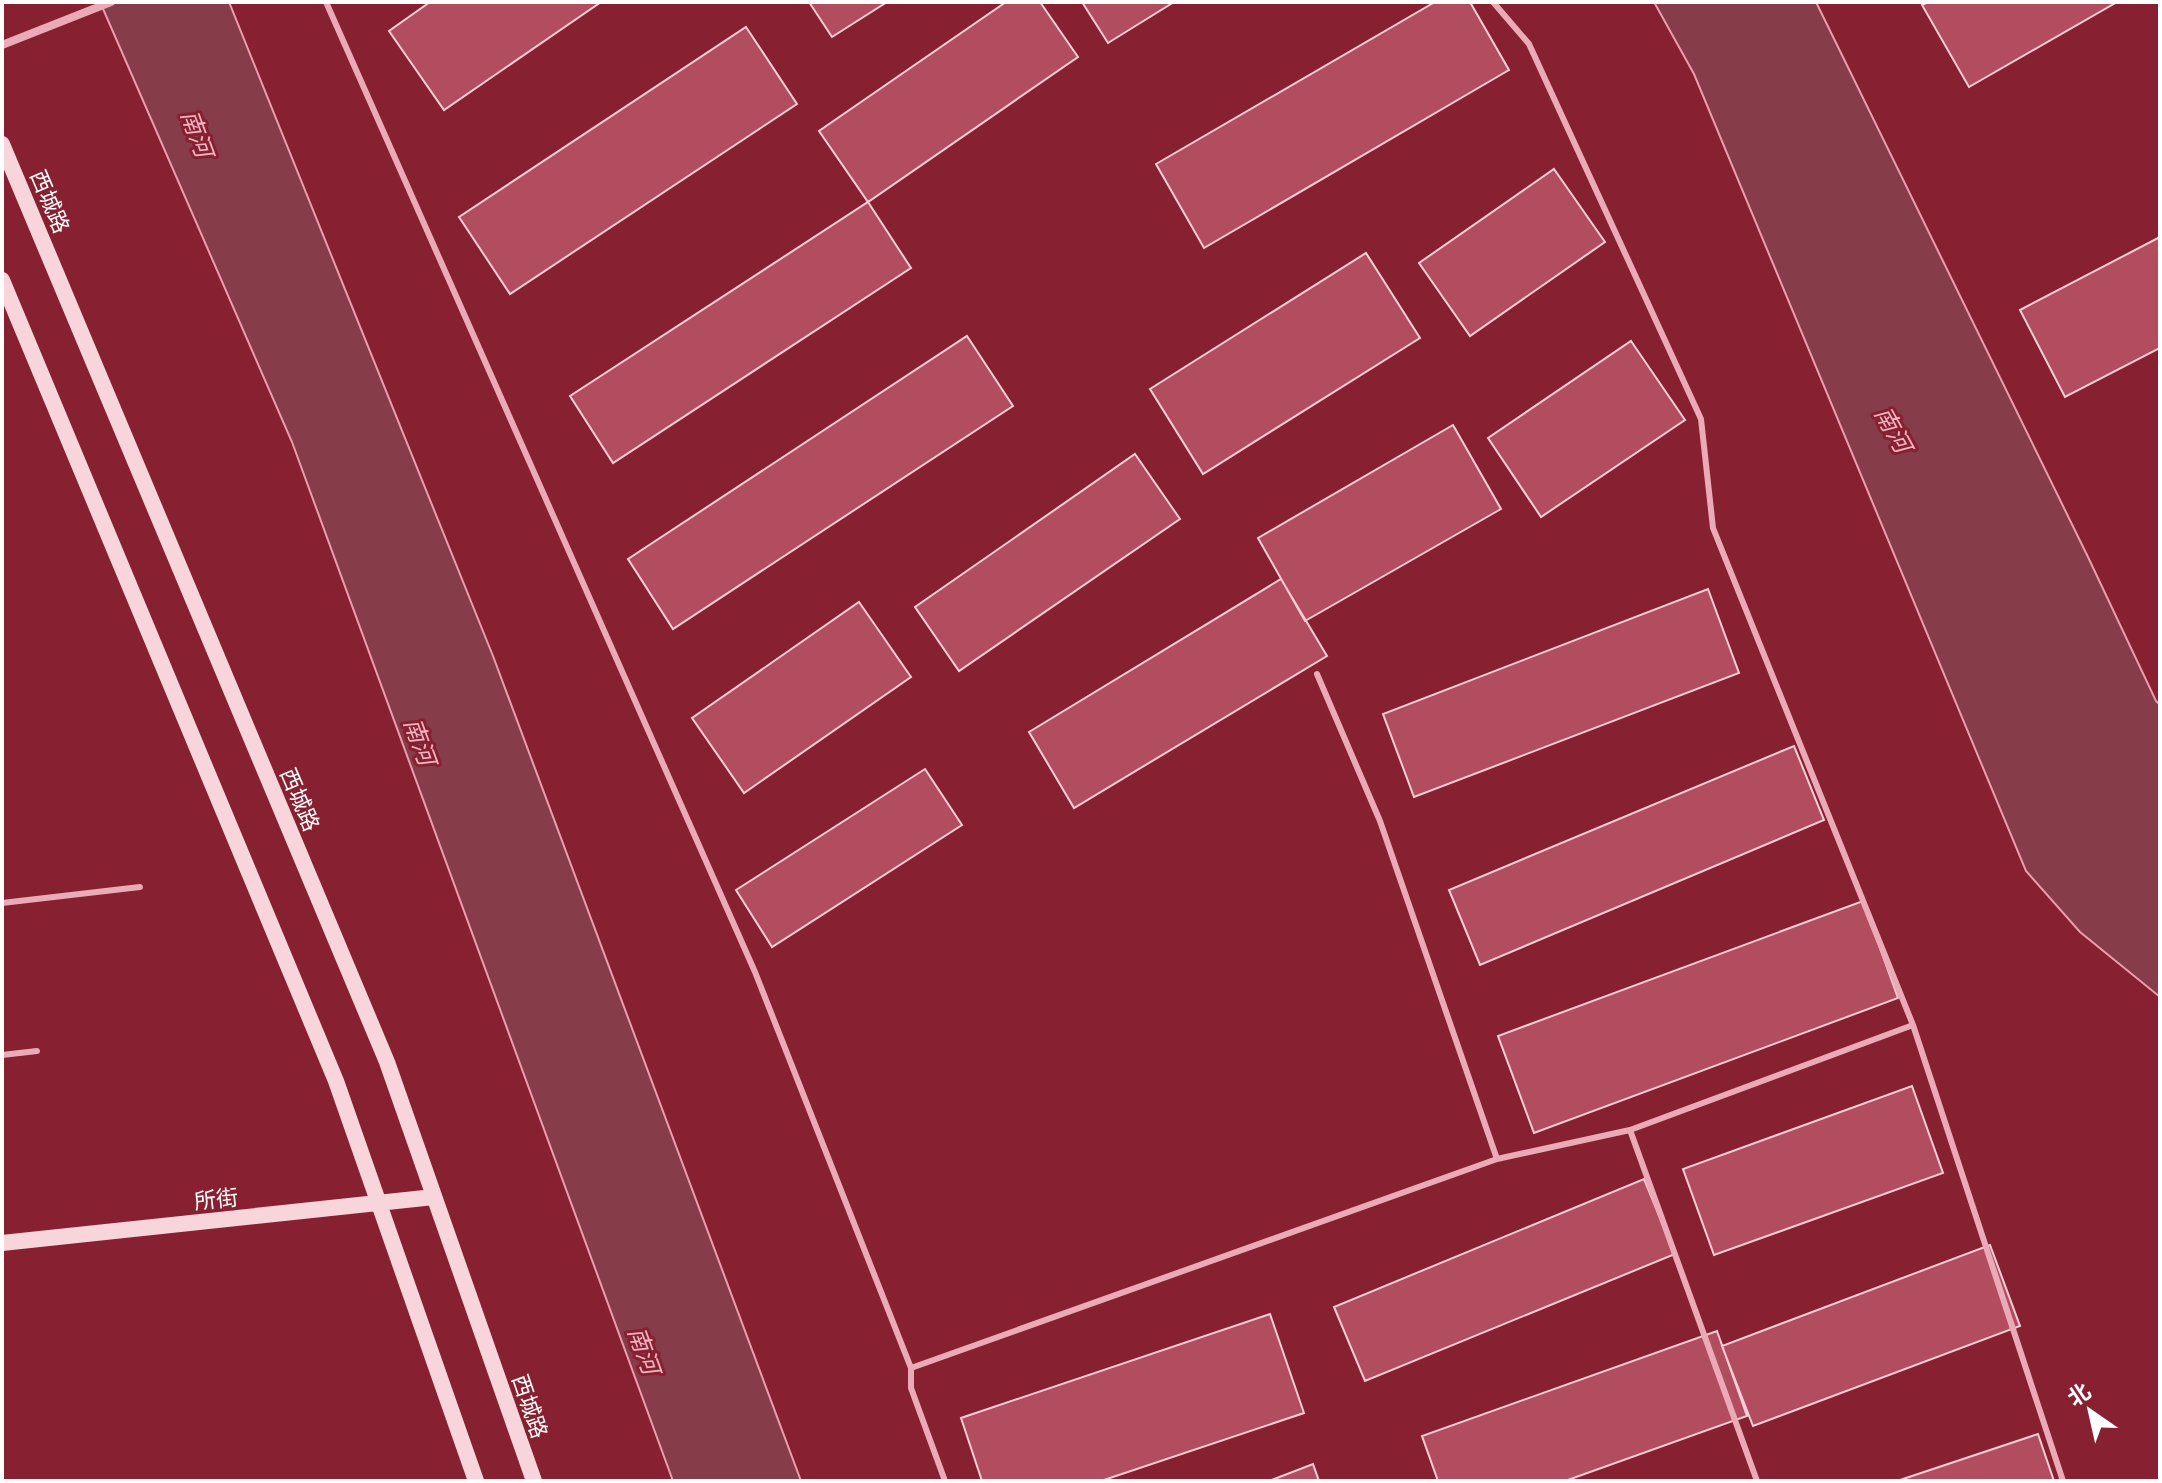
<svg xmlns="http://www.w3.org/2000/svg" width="2162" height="1483" font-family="Barlow,'Noto Sans SC',sans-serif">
<rect width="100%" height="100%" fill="#872031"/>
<path fill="#873c49" stroke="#eb9dad" stroke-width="2" d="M100,2H229L493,656L801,1481H673L292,442Z
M1654,2H1816L2088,557L2156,701L2160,705V997L2080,932L2026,871L1694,74Z"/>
<path fill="#b14d5e" stroke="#f8ced6" stroke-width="2" d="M430,2H601L444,110L389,31Z
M809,2H887L832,37Z
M1006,2H1040L1078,57L868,202L819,131Z
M1082,2H1174L1108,43Z
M1435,2H1470L1509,70L1204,248L1156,164Z
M1928,2H2117L1969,87L1922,5Z
M746,27L797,104L510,294L459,217Z
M1554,169L1605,242L1470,336L1419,263Z
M868,202L911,268L613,463L570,396Z
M2160,237V348L2065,397L2020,310Z
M1366,253L1420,338L1203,474L1150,389Z
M967,336L1013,406L673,629L628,559Z
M1631,341L1685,420L1541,517L1488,438Z
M1453,425L1501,509L1305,621L1258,538Z
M1135,454L1180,519L959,671L915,607Z
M1281,579L1327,656L1074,808L1029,732Z
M1708,589L1739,673L1414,797L1383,714Z
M859,602L911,677L744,793L692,718Z
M1794,746L1824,820L1480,965L1449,890Z
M925,769L962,825L772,947L736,890Z
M1863,901L1898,998L1534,1133L1498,1036Z
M1912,1086L1943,1173L1714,1255L1683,1169Z
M1644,1179L1675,1254L1365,1381L1334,1307Z
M1990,1245L2020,1326L1753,1426L1722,1346Z
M1270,1314L1304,1413L1101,1481H982L961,1418Z
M1717,1331L1747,1416L1565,1481H1438L1422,1436Z
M2038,1434L2054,1481H1897Z
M1313,1464L1319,1481H1269Z"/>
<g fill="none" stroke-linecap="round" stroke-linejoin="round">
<path stroke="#eaaab6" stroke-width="6" d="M326,2L755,972L911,1368V1388L945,1481
M1493,2L1529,44L1701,419L1713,528L1913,1025L2063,1481
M1317,674L1380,821L1497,1159
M2,903L140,887
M2,1055L37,1051
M1630,1130L1757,1481
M911,1368L1497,1159L1630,1130L1913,1025"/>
<path stroke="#eaaab6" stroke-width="8" d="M2,45L111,2"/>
<path stroke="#f8d5db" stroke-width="16" d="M2,144L387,1062L534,1481
M2,280L336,1081L476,1481
M2,1243L434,1197"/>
</g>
<g text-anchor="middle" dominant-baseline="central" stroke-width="6" stroke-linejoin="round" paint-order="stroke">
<g font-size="22" fill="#fff" stroke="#872031">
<text transform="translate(51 201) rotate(67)">西城路</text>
<text transform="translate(301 799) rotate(67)">西城路</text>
<text transform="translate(216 1198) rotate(-6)">所街</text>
<text transform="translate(531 1406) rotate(71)">西城路</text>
</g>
<g font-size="24" font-style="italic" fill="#f1b5c1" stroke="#872031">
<text transform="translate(198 133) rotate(70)">南河</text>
<text transform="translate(1894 429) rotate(61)">南河</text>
<text transform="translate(421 741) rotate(70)">南河</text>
<text transform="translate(645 1350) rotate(70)">南河</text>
</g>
</g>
<rect width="2162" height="1483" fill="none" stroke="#ffffff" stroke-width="8"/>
<g transform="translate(2090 1411) rotate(326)" stroke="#872031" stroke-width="6" paint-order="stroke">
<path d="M0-6L14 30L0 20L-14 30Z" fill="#ffffff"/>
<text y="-12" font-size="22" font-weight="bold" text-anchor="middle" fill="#ffffff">北</text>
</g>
</svg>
